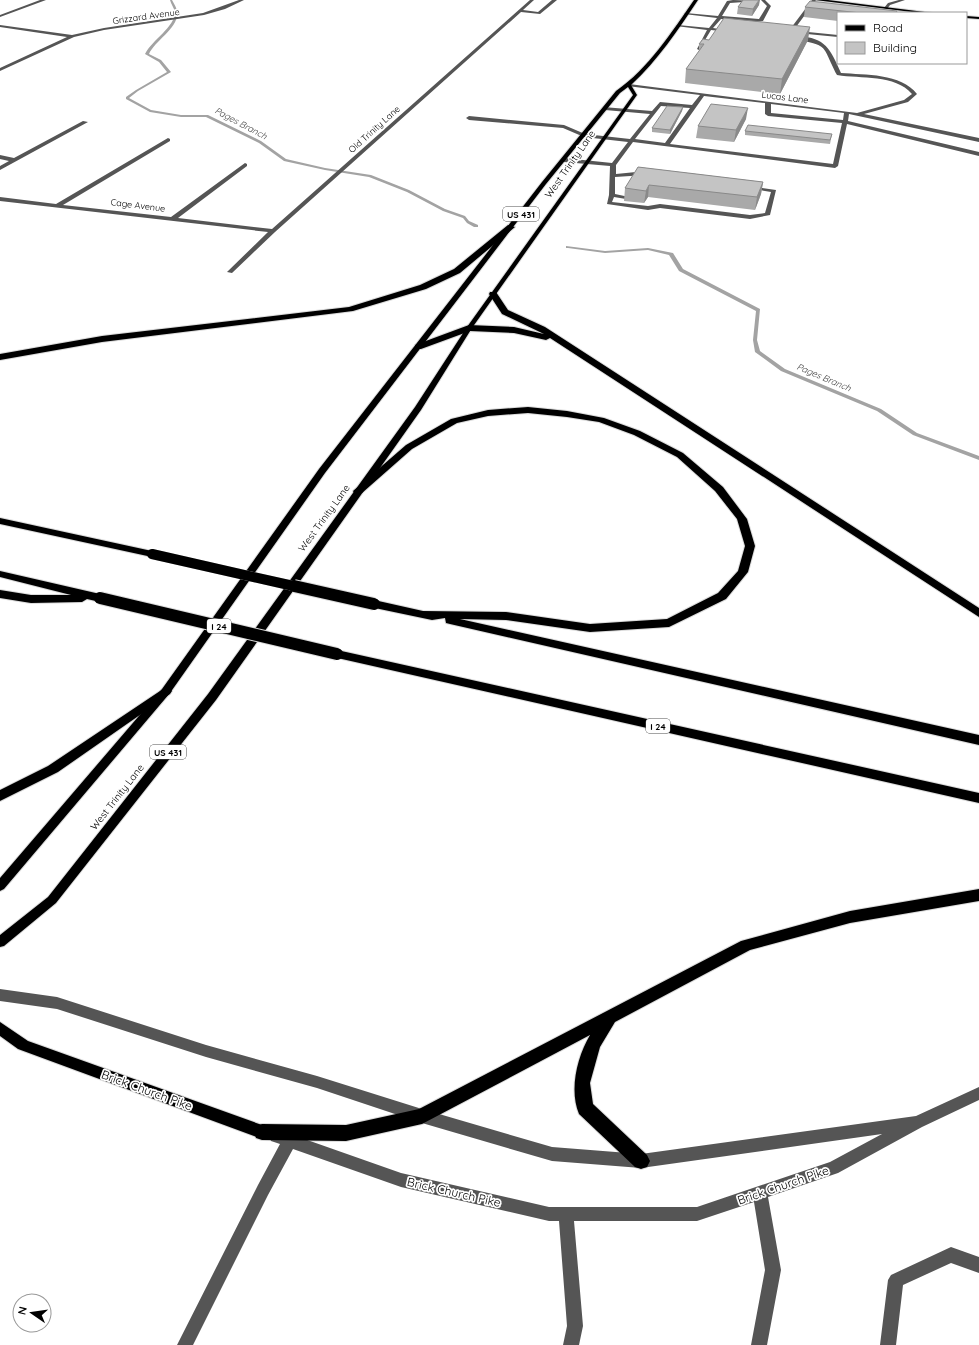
<svg xmlns="http://www.w3.org/2000/svg" width="979" height="1345" font-family="Quicksand,sans-serif">
<rect width="100%" height="100%" fill="#fff"/>
<g fill="none" stroke-linecap="round" stroke-linejoin="round">
<path fill="#a3a3a3" fill-rule="evenodd" d="M170,0H172C174,4 177,8 177,12C179,28 155,40 149,54L161,60L171,72L138,91L129,98L151,110L181,115H208L261,141L286,159L325,168L371,175L409,190L445,209L465,216L469,221L478,225V227H474L467,223L463,218L443,211L407,192L369,177L325,170L284,161L259,143L206,117H181L150,112L126,99V97L136,90L167,72L159,62L145,54C152,40 175,27 175,12C174,8 171,4 170,0Z
M566,246L605,251L648,248L673,253L683,269L760,309L757,340L760,351L785,369L881,409L917,433L979,456V460L913,435L877,411L781,371L755,352L753,340L756,311L679,271L669,255L648,250L605,253L568,248H566Z"/>
<g stroke="#dbdbdb" stroke-width="2">
<path id="major" d="M694,0H698C678,30 658,60 631,85L637,95L472,328L421,410L216,700L56,903L4,946L0,947V935L48,897L208,694L415,407L467,327L633,95L628,87L620,93L546,184L325,473L170,693L4,889L0,891V878L162,689L319,469L542,182L616,91C649,68 671,33 694,0Z
M815,0H828L933,13H920Z
M966,16L979,17V19L966,18Z
M0,1022L28,1041L262,1125L267,1127L269,1132L267,1137L262,1139L18,1049L0,1036Z"/>
</g>
<g stroke="#dbdbdb" stroke-width="2">
<path id="highway" d="M508,225L515,227L460,273L426,289L353,311L102,342L0,360V354L102,336L349,307L420,285L454,269Z
M490,292H496L508,310L545,327L979,608V617L550,338L546,340L514,333L470,331L421,349H415V345L469,325L514,327L544,334L502,314L489,294Z
M528,407L567,411L604,418L640,431L683,453L723,487L747,519L755,546L748,572L726,599L669,627L590,632L506,620L460,619L979,735V745L450,624L446,623L445,618L432,620L370,607L368,604L374,600L423,611L506,612L590,624L667,619L718,593L738,571L745,546L737,519L715,491L677,457L634,435L599,422L567,417L528,413L488,416L457,423L412,449L362,493H354L353,491L406,445L451,419L488,410Z
M0,518L152,551L157,554L152,557L0,524Z
M0,571L100,594L106,598L100,602L87,599L82,602L31,603L0,598V590L31,595H71L0,577Z
M337,650L979,793V803L333,657L331,654L333,651Z
M166,687L170,688L172,691L170,694L58,772L0,801V790L48,766Z
M979,889V901L850,923L750,950L615,1022L600,1047L590,1083L593,1104L647,1155L650,1161L647,1167L641,1169L635,1167L579,1114C569,1090 577,1057 590,1035L422,1124L346,1141L262,1140L256,1138L254,1132L256,1126L262,1124L346,1125L419,1109L741,941L850,911Z"/>
</g>
<path fill="#555" fill-rule="evenodd" d="M40,0H46L0,17V15Z
M239,0H244L225,9L204,15L104,30L74,37L0,71V68L67,37L0,27V25L72,35L104,28L203,13Z
M530,0H534L523,10L538,12L552,0H557L540,14L521,12L275,232L232,273L227,272L268,232L0,201V197L56,204L168,138L170,139V141L63,205L171,217L245,163L247,164V166L178,218L272,229Z
M733,0L758,1L730,3L722,16L759,19L767,6L761,0H765L771,6L763,21L756,22L721,19L713,28L731,31L729,32L711,30L699,50L697,49L707,30L676,26L678,25L709,28L717,18L684,14L686,13L718,16L727,1Z
M812,0H816L796,27L808,32L838,35V37L807,34L791,28Z
M899,0H905L890,5L887,9L884,8L888,3Z
M793,37C824,35 830,48 841,73C865,75 901,73 917,94L908,102L864,114L979,138V142L849,114L848,121L979,152V156L847,124L838,166L835,168L633,142L616,165V174L646,171L649,173L646,175L615,177V194L629,197L626,199L614,197L612,202L648,206L660,204L750,215L765,213L771,192L747,188V186L776,190L770,215L750,219L660,208L648,210L607,204L609,195L610,166L564,162L561,160L564,158L612,163L628,142L584,137L563,128L469,120L466,118L469,116L564,125L585,134L630,139L650,114L605,110L603,107L652,111L660,102L692,105L700,95L627,86L629,84L857,113L904,100L912,94C895,74 861,79 837,75C821,44 830,46 793,39ZM704,96L765,103V114L768,116L842,123L833,164L670,144ZM771,104L844,113L843,120L771,113ZM661,106L690,108L665,143L635,139Z
M83,121L88,122L0,170V166L9,161L0,159V155L14,158Z
M0,989L57,997L206,1045L317,1076L422,1109L552,1147L641,1154L916,1116L979,1087V1100L922,1127L838,1173L768,1197L781,1270L767,1345H751L765,1270L754,1202L697,1221H574L583,1326L579,1345H563L567,1326L559,1221H549L401,1187L293,1149L268,1195L193,1345H177L258,1185L280,1144L271,1141L269,1136L271,1131L276,1129L401,1173L549,1207H697L830,1162L882,1134L641,1168L552,1161L422,1123L317,1088L206,1057L57,1009L0,1001Z
M951,1247L979,1257V1273L951,1263L903,1285L896,1345H880L888,1280L891,1275Z"/>
<use href="#major" fill="#000" fill-rule="evenodd"/>
<use href="#highway" fill="#000" fill-rule="evenodd"/>
<g stroke="#dbdbdb" stroke-width="10" stroke-linecap="butt">
<path id="highway-bridge-far1" d="M152,554L298,587"/>
</g>
<g stroke="#dbdbdb" stroke-width="14" stroke-linecap="butt">
<path id="highway-bridge" d="M294,586L374,604
M100,598L337,654"/>
</g>
<use href="#highway-bridge-far1" stroke="#000" stroke-width="10"/>
<use href="#highway-bridge" stroke="#000" stroke-width="12"/>
</g>
<path fill="#a9a9a9" d="M759,5L752,16L737,14L738,7Z
M805,7L897,11V13H838V21L804,17Z
M709,40H808L780,94L685,83L686,69L699,52V44Z
M683,107L682,111L670,134L652,132V128Z
M746,119L734,142L696,138L698,126Z
M745,131L832,134L830,144L745,135Z
M638,167L763,182L761,194L755,210L648,197L644,203L624,201L625,188Z"/>
<path fill="#898989" d="M759,0H760L759,5L752,16L753,9Z
M810,27L808,40L780,94L782,79Z
M683,107L682,111L670,134V130Z
M748,108L746,119L734,142L736,130Z
M763,182L761,194L755,210L757,197Z
M649,185L648,197L644,203L646,191Z"/>
<path fill="#c4c4c4" stroke="#898989" d="M743,0H759L753,9L738,7Z
M810,1L897,11L896,13H861L805,7Z
M724,18L810,27L782,79L686,69L704,44H699L703,39L709,40Z
M711,104L748,108L736,130L698,126Z
M667,106L683,107L670,130L652,128Z
M748,125L832,134L830,140L745,131Z
M638,167L763,182L757,197L649,185L646,191L625,188Z"/>
<g text-anchor="middle" dominant-baseline="central" stroke-width="3.5" stroke-linejoin="round" paint-order="stroke">
<g font-size="9" fill="#000" stroke="#fff">
<text transform="translate(146 16) rotate(-8)">Grizzard Avenue</text>
<text transform="translate(785 97) rotate(7)">Lucas Lane</text>
<text transform="translate(374 129) rotate(-42)">Old Trinity Lane</text>
<text transform="translate(138 205) rotate(7)">Cage Avenue</text>
</g>
<g font-size="9" font-style="italic" fill="#444" stroke="#fff">
<text transform="translate(241 123) rotate(28)">Pages Branch</text>
<text transform="translate(824 377) rotate(23)">Pages Branch</text>
</g>
<g fill="#fff" stroke="#4c4c4c" stroke-width="1">
<rect x="503" y="207" width="36" height="14" rx="3"/>
<rect x="207" y="619" width="24" height="14" rx="3"/>
<rect x="646" y="719" width="24" height="14" rx="3"/>
<rect x="150" y="745" width="36" height="14" rx="3"/>
</g>
<g font-size="9" font-weight="bold" fill="#000">
<text x="521" y="214">US 431</text>
<text x="219" y="626">I 24</text>
<text x="658" y="726">I 24</text>
<text x="168" y="752">US 431</text>
</g>
<g font-size="10" fill="#000" stroke="#fff">
<text transform="translate(570 164) rotate(-55)">West Trinity Lane</text>
<text transform="translate(324 518) rotate(-54)">West Trinity Lane</text>
<text transform="translate(117 797) rotate(-52)">West Trinity Lane</text>
</g>
<g font-size="12" fill="#000" stroke="#fff">
<text transform="translate(147 1090) rotate(20)">Brick Church Pike</text>
<text transform="translate(783 1185) rotate(-19)">Brick Church Pike</text>
<text transform="translate(454 1192) rotate(13)">Brick Church Pike</text>
</g>
</g>
<rect x="837" y="12" width="130" height="52" fill="#ffffff" stroke="#999999"/>
<rect x="845" y="25" width="20" height="6" fill="#000000" stroke="#999999"/>
<text x="873" y="32" font-size="12" fill="#000000">Road</text>
<rect x="845" y="42" width="20" height="12" fill="#c4c4c4" stroke="#999999"/>
<text x="873" y="52" font-size="12" fill="#000000">Building</text>
<g transform="translate(32 1313) rotate(283)"><circle r="19" fill="#ffffff" stroke="#999999"/>
<path d="M0-3L7 15L0 10L-7 15Z" fill="#000000"/>
<text y="-6" font-size="11" font-weight="bold" text-anchor="middle" fill="#000000">N</text>
</g>
</svg>
